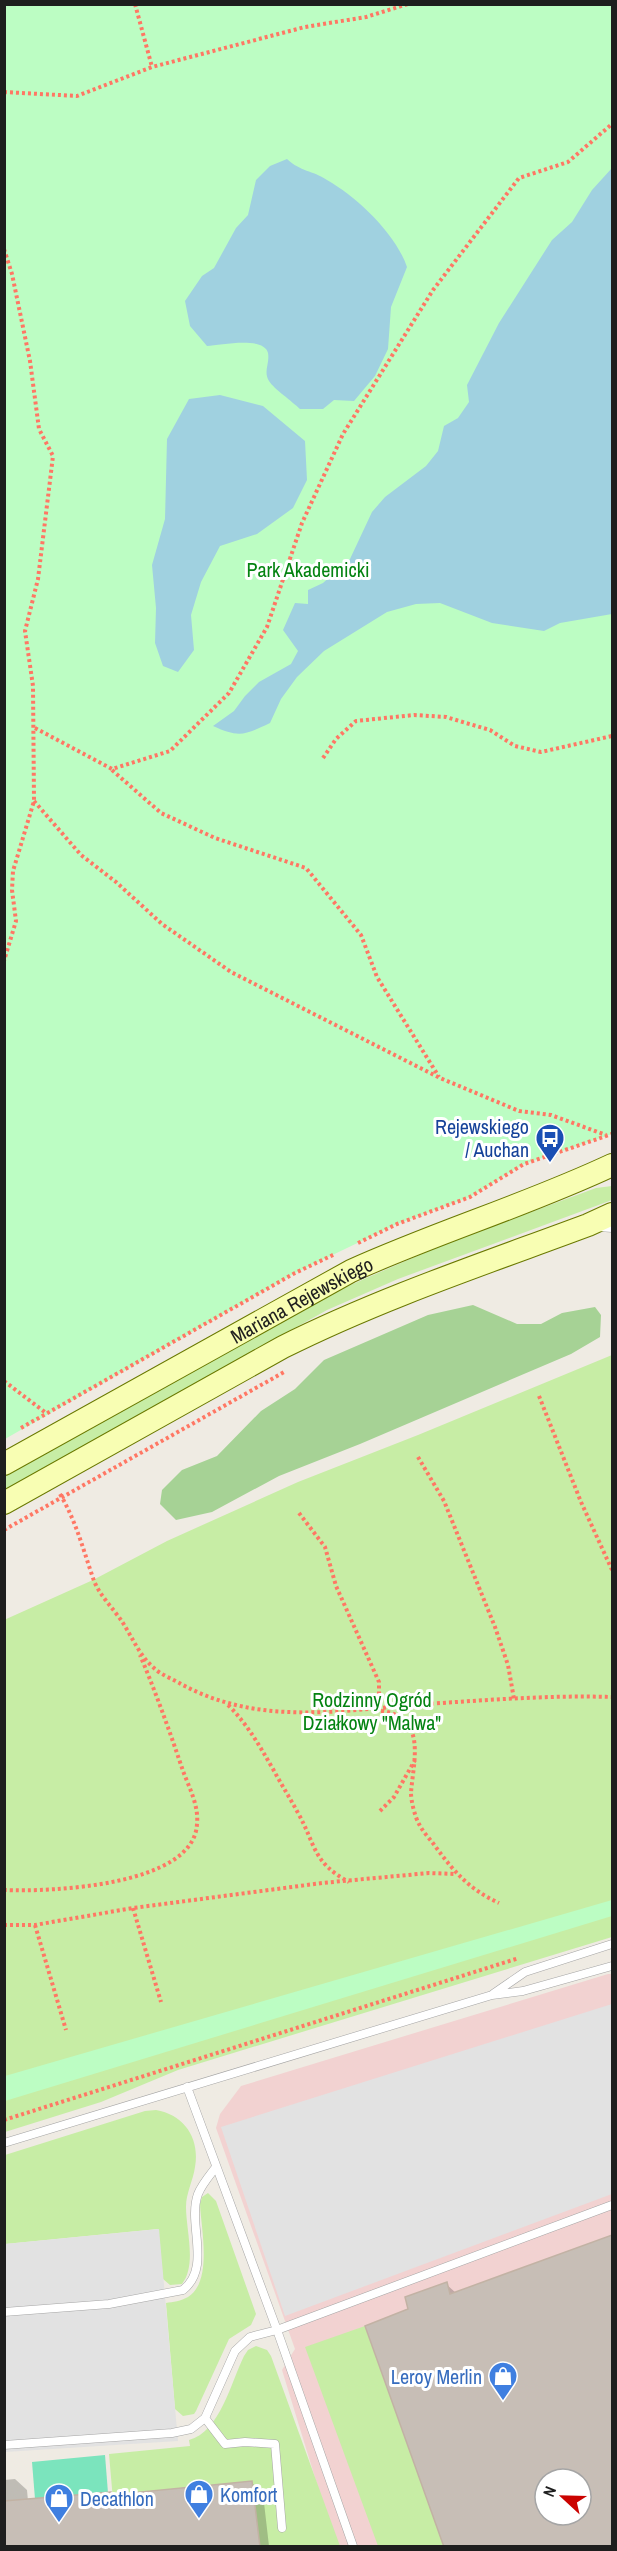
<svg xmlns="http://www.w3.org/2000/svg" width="617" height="2551" font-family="'Archivo Narrow',sans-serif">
<rect width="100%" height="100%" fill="#efebe3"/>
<path fill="#f2d2d1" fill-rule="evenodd" d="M608,1974H612V2546H336L282,2370L295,2349L216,2128L220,2114L241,2086ZM545,2479H581V2515H545Z"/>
<path fill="#c7eda5" d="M612,1186V1200L398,1279L327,1310L5,1491V1476L332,1293L447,1243L596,1188Z
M612,1355V1937L178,2070L101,2102L5,2132L4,1620L93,1580L167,1541L298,1482L418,1435Z
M156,2110C185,2115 200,2139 195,2167C193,2181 186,2193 186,2207C186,2230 197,2265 182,2284L170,2285L163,2279L158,2229L5,2244V2155L145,2111Z
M208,2193L216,2201L256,2314L251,2325L229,2339L196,2411L194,2414L183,2416L175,2409L166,2303C173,2302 181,2301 188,2297C213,2281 201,2229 200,2204L202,2197Z
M365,2326L444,2546H378L305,2347Z
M256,2346L267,2350L271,2356L340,2546H117L109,2454L190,2446L189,2440C220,2432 231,2382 244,2356L248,2350Z"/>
<path fill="#a6d295" d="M473,1305L517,1324H541L562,1313L595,1307L601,1315L600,1337L571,1354L360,1444L279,1476L212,1512L176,1520L160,1504L162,1490L182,1470L217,1456L261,1411L295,1389L324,1360L428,1315Z"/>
<path fill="#bcfdc3" d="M5,5H612V1134L524,1164L470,1197L397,1224L295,1273L5,1439Z
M612,1900V1916L5,2101V2076Z"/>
<path fill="#7be4bd" d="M105,2455L108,2493L35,2499L32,2462Z"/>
<path fill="#e2e2e2" d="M612,2004V2194L285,2316L221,2127Z
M159,2229L178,2441L5,2452V2244Z"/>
<path fill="#a0d1e0" d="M287,159C301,172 312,170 327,180C357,197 396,234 407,267L391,307L388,349L375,376L354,401L334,400L323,409H300C292,401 274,389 269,381C263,371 270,363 268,353C264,336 221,345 207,346L190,326L185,301L202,276L214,268L236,228L248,215L256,180L270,166Z
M612,168V614L560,623L544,631L492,623L440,603L416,604L387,612L324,651L297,677L281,699L270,723C245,735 239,738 213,726L234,711L245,696L259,682L291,664L298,651L283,630L295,603L308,604V590L323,583L350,559L372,512L385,497L426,466L438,451L444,426L458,418L469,402L467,385L499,323L552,240L572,222L592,190Z
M220,395L263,406L305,441L307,480L293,508L257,534L220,546L201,582L191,615L194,650L178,672L163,666L155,643L156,608L152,565L165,519L167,439L189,399Z"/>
<path fill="#0003" fill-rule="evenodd" d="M612,2238V2546H445L409,2309L446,2284L456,2293ZM545,2479H581V2515H545Z
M15,2479L27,2490L28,2501L111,2494L113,2496L252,2483L263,2494L269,2546H4V2480Z"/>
<path fill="#c7beb6" stroke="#c2b2a4" stroke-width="1.5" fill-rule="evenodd" d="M612,2235V2547H444L365,2326L408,2309L405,2297L447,2282L450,2294ZM545,2479H581V2515H545Z
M252,2481L260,2547H4V2501L111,2492V2495Z"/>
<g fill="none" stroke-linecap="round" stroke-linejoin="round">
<g stroke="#a5a5a5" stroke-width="9">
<path id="lane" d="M599,1227L612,1228
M493,1994L525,1972L612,1944
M187,2087L277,2330L353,2546
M4,2143L492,1995L523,1991L612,1966
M4,2312L109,2304L183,2290C212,2267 187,2224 198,2194C202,2184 210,2175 216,2167
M205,2418L225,2444L245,2442L275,2444L282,2528
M4,2445L172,2433L191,2429L205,2418L235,2351L250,2337L277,2330L612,2205"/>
</g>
<g stroke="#6a7900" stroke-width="24">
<g id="secondary">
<path id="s1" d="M4,1464L351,1271C437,1232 527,1205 612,1165"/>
<path d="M4,1503L283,1347C381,1298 486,1263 588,1225L612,1214"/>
</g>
</g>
<path stroke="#ff7764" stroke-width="4" stroke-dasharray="3 3" stroke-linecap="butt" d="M135,4L152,67
M4,92L77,96L152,67L305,27L366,17L408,4
M4,249L12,274L30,361L39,429L53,456L38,579L25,631L33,686L34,801L13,871L12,890L16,921L4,961
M35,728L112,769L170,751L229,693L267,627L302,523L343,434L433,290L519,178L568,162L612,124
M323,758L336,739L356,721L414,715L446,717L466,723L490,730L515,746L541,752L612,736
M112,770L161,813L215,838L306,868L361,935L377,977L439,1077
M34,801L81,855L116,882L162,924L231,972L440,1078L519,1111L551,1115L606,1135
M358,1243L397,1224L470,1197L524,1164L612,1134
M4,1381L46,1413
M539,1396L581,1502L612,1570
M21,1428L295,1273L335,1254
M418,1457L444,1501L495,1627L508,1665L514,1699
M60,1494C76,1521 83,1549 93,1578C98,1594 114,1609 123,1623C133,1639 140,1656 154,1668C161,1675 173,1679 181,1684C260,1727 341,1710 426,1704C488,1700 550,1695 612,1697
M299,1513L325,1547L336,1586L379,1682V1699L374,1710
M4,1530L286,1371
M228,1705C248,1725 259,1745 273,1769C281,1784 290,1798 298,1813C316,1845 312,1862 349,1882
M381,1711C428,1717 413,1762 411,1793C411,1801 415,1817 419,1824C423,1832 430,1839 435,1846C455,1873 469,1889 499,1903
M380,1811L394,1797L415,1760
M4,1890C51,1892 194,1886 197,1824C199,1806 189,1787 183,1771C170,1732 156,1693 140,1655
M133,1908L161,2002
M4,1925H35L133,1908L322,1883L429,1873L455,1874
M35,1925L66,2030
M4,2120L519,1958"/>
<use href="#lane" stroke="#fff" stroke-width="8"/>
<use href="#secondary" stroke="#f8feb3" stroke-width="22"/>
</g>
<defs>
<g id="bus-pin" transform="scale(1.5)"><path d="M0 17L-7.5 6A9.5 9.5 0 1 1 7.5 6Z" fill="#1a4fb4" stroke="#fff"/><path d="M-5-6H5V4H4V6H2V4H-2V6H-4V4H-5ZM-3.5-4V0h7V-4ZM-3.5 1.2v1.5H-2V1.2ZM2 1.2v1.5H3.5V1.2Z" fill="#fff"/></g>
<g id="shop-pin" transform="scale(1.5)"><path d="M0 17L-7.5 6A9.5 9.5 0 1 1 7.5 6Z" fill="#3f7fe0" stroke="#fff"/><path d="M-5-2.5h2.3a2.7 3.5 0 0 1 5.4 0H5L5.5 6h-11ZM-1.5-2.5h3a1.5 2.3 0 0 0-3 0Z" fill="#fff"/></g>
</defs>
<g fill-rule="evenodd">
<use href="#bus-pin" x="550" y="1138"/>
<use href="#shop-pin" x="503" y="2376"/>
<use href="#shop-pin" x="199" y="2494"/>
<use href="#shop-pin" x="59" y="2498"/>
</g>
<g text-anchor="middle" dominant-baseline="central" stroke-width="6" stroke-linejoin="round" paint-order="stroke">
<g font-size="20" fill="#048311" stroke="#fff">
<text x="308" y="569">Park Akademicki</text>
<text x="372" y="1699">Rodzinny Ogród<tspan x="372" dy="23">Działkowy "Malwa"</tspan></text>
</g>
<g font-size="20" fill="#164399" stroke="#fff" text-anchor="end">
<text x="529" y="1126">Rejewskiego<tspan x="529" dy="23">/ Auchan</tspan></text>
</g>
<g font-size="20" fill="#1e1e1e" stroke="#fff">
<text stroke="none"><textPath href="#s1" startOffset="340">Mariana Rejewskiego</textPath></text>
</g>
<g font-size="20" fill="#366cbe" stroke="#fff" text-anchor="start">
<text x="482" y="2376" text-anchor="end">Leroy Merlin</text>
<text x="220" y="2494">Komfort</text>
<text x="80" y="2498">Decathlon</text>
</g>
</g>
<rect width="617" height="2551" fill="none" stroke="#1e1e1e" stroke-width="12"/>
<g transform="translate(563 2497) rotate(292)"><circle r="28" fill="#ffffff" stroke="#a5a5a5" stroke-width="1.5"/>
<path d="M0-4.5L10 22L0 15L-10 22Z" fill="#cb0300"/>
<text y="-9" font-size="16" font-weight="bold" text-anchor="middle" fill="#1e1e1e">N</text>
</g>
</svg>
